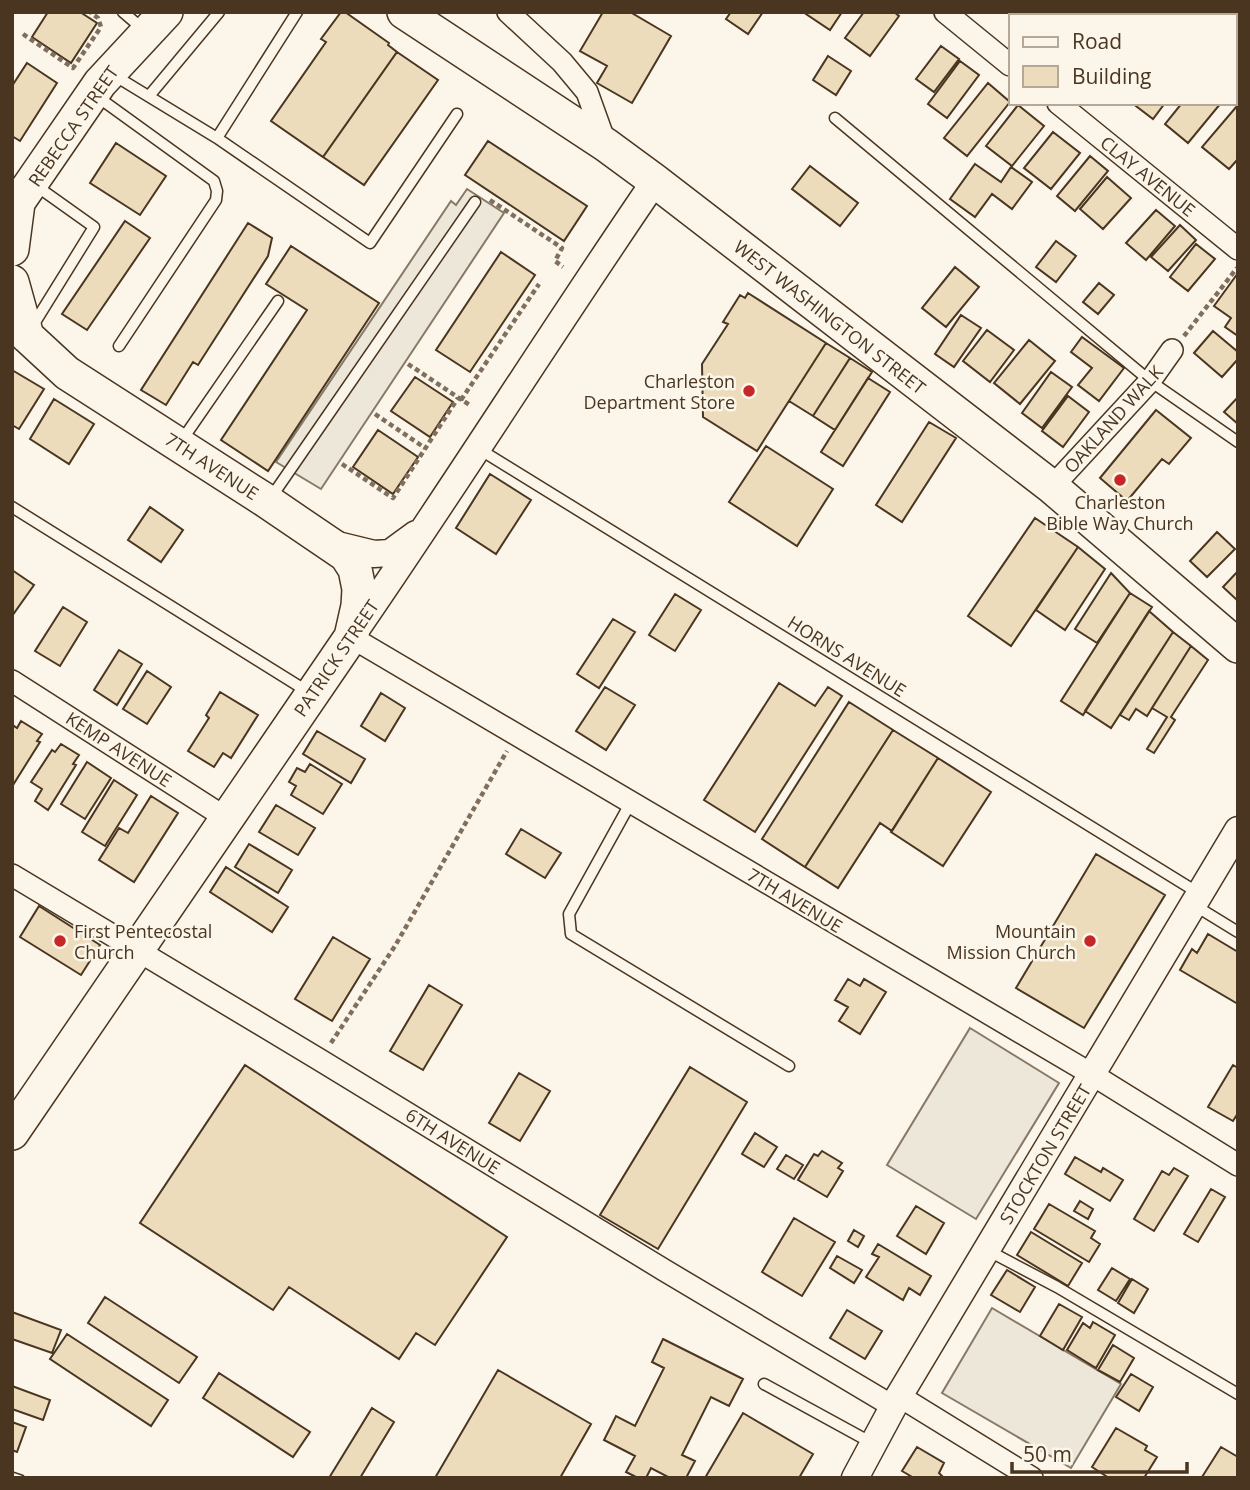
<svg xmlns="http://www.w3.org/2000/svg" width="1250" height="1490" font-family="'Open Sans',sans-serif">
<rect width="100%" height="100%" fill="#fbf6e9"/>
<path fill="#ede7d9" stroke="#887966" stroke-width="2" d="M467,189L504,213L321,489L276,462L451,201L456,205Z
M970,1028L1059,1083L976,1219L887,1165Z
M992,1308L1121,1384L1071,1468L942,1393Z"/>
<path fill="#ecdcbc" stroke="#4a3520" stroke-width="2" d="M48,12H80L97,23L71,63L32,37Z
M341,12H345L389,43L388,45L397,52L323,157L271,121L326,42L321,39Z
M603,12H630L671,36L632,103L597,83L607,66L580,51Z
M731,12H763L748,34L726,19Z
M803,12H842L830,30Z
M864,12H894L899,16L870,56L845,38Z
M1055,12H1091L1089,16H1052Z
M1145,12H1178L1175,16H1150Z
M1236,36L1238,37V66L1234,63Z
M941,46L959,59L934,92L916,79Z
M397,52L438,80L364,185L323,157Z
M828,56L851,71L836,95L813,80Z
M960,61L979,75L947,118L928,104Z
M27,63L57,83L20,141L12,136V86Z
M988,83L1010,102L967,156L944,138Z
M1132,103H1165L1153,119Z
M1182,103H1221L1188,143L1165,124Z
M1018,105L1044,126L1012,166L986,146Z
M1237,106L1238,159L1229,169L1202,147Z
M1053,132L1080,153L1051,189L1024,168Z
M488,141L587,206L564,241L465,175Z
M116,143L166,176L140,215L90,183Z
M1090,156L1108,171L1075,211L1057,196Z
M975,164L1001,182L1011,167L1032,182L1012,209L992,194L975,217L950,199Z
M810,166L858,203L840,226L792,189Z
M1107,177L1131,198L1103,229L1080,209Z
M1156,210L1175,226L1146,260L1126,243Z
M125,221L150,238L87,330L62,314Z
M248,223L272,238L268,256L198,365L193,362L166,405L141,390Z
M1180,225L1196,240L1168,271L1151,257Z
M1056,241L1076,256L1056,282L1036,267Z
M1196,244L1215,259L1188,291L1170,277Z
M291,246L379,303L268,471L221,440L307,310L266,284Z
M501,252L535,275L470,372L436,350Z
M955,267L979,287L946,327L922,308Z
M1238,273V336L1225,327L1231,318L1214,306Z
M1099,283L1114,295L1098,314L1083,302Z
M748,293L826,343L757,451L703,417L702,364L728,324L723,322L740,295L745,298Z
M961,315L981,328L954,367L935,354Z
M987,330L1014,350L990,382L963,361Z
M1213,331L1238,352V359L1222,377L1194,353Z
M1082,337L1124,368L1099,401L1078,385L1092,368L1071,352Z
M1029,340L1055,361L1020,404L994,383Z
M826,343L850,358L813,416L789,401Z
M850,358L872,372L835,430L813,416Z
M12,370L44,389L19,429L12,425Z
M1051,372L1072,387L1042,428L1022,413Z
M415,377L453,402L430,437L391,411Z
M868,378L890,392L843,466L821,452Z
M1068,396L1089,412L1063,447L1042,431Z
M1238,397V424L1224,412Z
M54,399L94,424L69,464L30,439Z
M1156,410L1191,438L1169,464L1162,459L1127,501L1100,478Z
M929,422L956,438L902,522L876,505Z
M378,430L418,457L393,494L353,467Z
M766,446L833,489L797,546L729,502Z
M490,474L531,500L496,554L456,528Z
M150,507L183,530L161,562L128,540Z
M1035,518L1078,547L1011,646L968,616Z
M1217,532L1235,549L1207,577L1190,561Z
M1078,547L1105,569L1065,630L1036,610Z
M12,570L34,585L12,616Z
M1238,571V601L1223,587Z
M1111,573L1130,593L1097,643L1075,629Z
M1130,593L1152,607L1083,715L1061,701Z
M675,594L701,610L675,651L649,635Z
M63,607L87,622L60,666L35,651Z
M1149,611L1173,632L1111,728L1085,711Z
M613,619L635,632L599,688L577,674Z
M1173,632L1191,646L1147,716L1136,709L1129,720L1120,715Z
M1191,646L1208,660L1171,717L1175,720L1154,753L1147,749L1167,717L1152,708Z
M119,650L142,664L117,705L94,690Z
M147,671L171,687L147,724L123,709Z
M779,683L815,706L828,687L842,696L755,832L704,800Z
M605,687L635,705L606,750L576,731Z
M220,692L258,715L231,758L223,753L214,767L188,751L209,718L206,715Z
M381,693L405,708L385,741L361,726Z
M849,702L893,730L805,867L762,839Z
M21,721L42,734L37,741L40,742L13,785L12,729L14,726L17,728Z
M893,730L938,758L892,831L880,823L838,888L805,867Z
M317,731L365,759L351,783L303,754Z
M61,744L79,755L73,764L76,765L48,810L35,801L42,789L31,782L52,750L55,752Z
M938,758L991,792L943,866L891,832Z
M87,762L111,778L85,819L61,804Z
M310,764L342,784L323,814L291,795L296,786L289,782L297,768L305,772Z
M114,780L137,795L105,846L82,832Z
M151,796L178,813L134,882L99,860L119,828L128,833Z
M276,805L315,828L298,855L259,832Z
M521,829L561,853L545,878L506,854Z
M249,844L292,870L278,893L235,867Z
M1096,854L1165,895L1084,1028L1016,988Z
M226,867L288,907L272,932L210,892Z
M39,906L100,945L81,975L20,937Z
M1208,934L1238,952V1004L1180,970L1192,949L1197,953Z
M333,937L370,959L332,1021L295,999Z
M848,979L860,986L864,979L886,992L860,1034L839,1021L848,1007L835,1000Z
M429,985L462,1005L423,1070L390,1051Z
M245,1065L507,1237L435,1345L416,1333L399,1359L289,1287L273,1310L140,1223Z
M1233,1065L1238,1068V1113L1233,1121L1208,1107Z
M690,1067L747,1102L658,1249L600,1215Z
M519,1073L550,1091L520,1141L489,1123Z
M755,1133L777,1147L764,1167L742,1154Z
M822,1151L842,1163L838,1168L843,1171L827,1197L798,1180L814,1154L818,1156Z
M786,1155L803,1165L794,1179L777,1169Z
M1075,1157L1101,1172L1103,1168L1123,1180L1110,1201L1065,1174Z
M1174,1168L1188,1176L1154,1231L1134,1219L1162,1171L1169,1175Z
M1211,1189L1225,1197L1198,1242L1184,1234Z
M1080,1201L1093,1209L1088,1219L1074,1211Z
M1049,1204L1095,1231L1091,1238L1100,1244L1089,1262L1034,1229Z
M916,1206L944,1223L926,1254L897,1236Z
M794,1218L835,1242L802,1296L762,1272Z
M854,1230L864,1236L858,1247L848,1241Z
M1031,1232L1082,1263L1068,1286L1017,1255Z
M878,1244L931,1276L920,1295L909,1288L903,1300L866,1277L879,1257L872,1254Z
M837,1256L862,1270L854,1283L830,1268Z
M1112,1268L1130,1279L1116,1301L1098,1290Z
M1007,1270L1035,1287L1020,1312L991,1295Z
M1132,1279L1148,1289L1134,1313L1118,1303Z
M105,1297L197,1357L179,1383L88,1323Z
M1059,1304L1082,1317L1063,1350L1040,1336Z
M847,1310L882,1331L865,1359L830,1338Z
M12,1312L61,1330L52,1353L12,1339Z
M1093,1322L1115,1335L1096,1368L1067,1350L1083,1323L1090,1328Z
M67,1334L168,1400L151,1426L50,1359Z
M663,1339L743,1379L729,1406L711,1397L682,1455L695,1461L686,1478H670L651,1468L646,1478H638L626,1472L635,1456L604,1440L616,1416L635,1426L664,1368L652,1362Z
M1113,1345L1134,1358L1120,1382L1098,1370Z
M498,1370L591,1424L560,1478H435Z
M219,1373L310,1432L293,1457L203,1398Z
M1131,1374L1153,1387L1139,1411L1116,1397Z
M12,1386L50,1400L43,1420L12,1409Z
M372,1408L394,1422L360,1478H329Z
M743,1413L813,1454L799,1478H705Z
M12,1422L26,1427L17,1452L12,1450Z
M1116,1428L1147,1446L1145,1450L1157,1457L1144,1478H1109L1092,1467Z
M917,1447L944,1463L939,1473L944,1478H914L902,1471Z
M1221,1447L1238,1457V1478L1202,1477Z"/>
<g fill="none" stroke-linecap="round" stroke-linejoin="round">
<g stroke="#4a3520" stroke-width="13">
<path id="service" d="M123,12L144,30
M297,12L217,138L370,243L457,114
M1217,12L1221,16
M1234,26L1238,29
M112,74L217,138
M95,95L214,181L217,191L216,200L119,346
M149,96L219,12
M835,118L1150,381L1238,442
M32,327L94,227L35,185
M180,443L278,301
M479,449L1200,894
M270,499L475,202
M12,507L310,693
M631,802L569,914L571,934L789,1066
M1194,905L1238,932
M987,1250L1057,1287L1238,1394
M764,1384L872,1443"/>
</g>
<g stroke="#4a3520" stroke-width="24">
<path id="minor" d="M508,12L562,62L587,92L606,145
M945,12L1010,65
M1058,103L1238,249
M1052,487L1150,381L1172,350
M351,637L1093,1075L1238,1165
M12,681L226,818
M12,875L320,1060L664,1270L894,1407
M899,1396L1032,1478"/>
</g>
<g stroke="#4a3520" stroke-width="29">
<path id="tertiary" d="M329,543L374,554L390,553L416,534
M355,631C457,483 553,330 655,181
M855,1478L899,1396L1238,830"/>
</g>
<g stroke="#4a3520" stroke-width="36">
<path id="primary" d="M404,12L606,145L655,181L1052,487L1238,646
M12,211L100,83L166,12
M12,249L18,203
M12,282L27,336
M12,319L27,336L67,373L268,502L346,555L355,569L359,589L358,606L351,637L12,1133"/>
</g>
<path stroke="#7f6f5c" stroke-width="4.5" stroke-dasharray="5 3.5" stroke-linecap="butt" d="M23,34L73,68L101,27L98,18L90,12
M490,200L562,248L555,261L563,267
M1184,336L1237,268
M408,364L471,406
M461,400L539,284
M375,414L425,448
M342,464L393,498L458,398
M331,1043L395,946L507,751"/>
<use href="#service" stroke="#fbf6e9" stroke-width="10"/>
<use href="#minor" stroke="#fbf6e9" stroke-width="21"/>
<use href="#tertiary" stroke="#fbf6e9" stroke-width="26"/>
<use href="#primary" stroke="#fbf6e9" stroke-width="33"/>
<g stroke="#4a3520" stroke-width="8">
<path id="rail" d="M12,1475L21,1478"/>
</g>
<use href="#rail" stroke="#fbf6e9" stroke-width="5" stroke-dasharray="16" stroke-linecap="butt"/>
</g>
<g fill="#c62828" stroke="#fbf6e9" stroke-width="2.5">
<circle cx="749" cy="391" r="7"/>
<circle cx="1120" cy="480" r="7"/>
<circle cx="60" cy="941" r="7"/>
<circle cx="1090" cy="941" r="7"/>
</g>
<g text-anchor="middle" dominant-baseline="central" stroke-width="5" stroke-linejoin="round" paint-order="stroke">
<g font-size="18" fill="#4a3520" stroke="#fbf6e9">
<text transform="translate(73 126) rotate(-55)">REBECCA STREET</text>
<text transform="translate(1148 176) rotate(39)">CLAY AVENUE</text>
<text transform="translate(830 317) rotate(38)">WEST WASHINGTON STREET</text>
<text transform="translate(1113 419) rotate(-48)">OAKLAND WALK</text>
<text transform="translate(212 466) rotate(33)">7TH AVENUE</text>
<text transform="translate(847 656) rotate(32)">HORNS AVENUE</text>
<text transform="translate(336 658) rotate(-56)">PATRICK STREET</text>
<text transform="translate(119 749) rotate(33)">KEMP AVENUE</text>
<text transform="translate(795 900) rotate(31)">7TH AVENUE</text>
<text transform="translate(453 1141) rotate(32)">6TH AVENUE</text>
<text transform="translate(1045 1154) rotate(-59)">STOCKTON STREET</text>
</g>
<g font-size="18" fill="#4a3520" stroke="#fbf6e9" text-anchor="end">
<text x="735" y="381">Charleston<tspan x="735" dy="21">Department Store</tspan></text>
<text x="1120" y="502" text-anchor="middle">Charleston<tspan x="1120" dy="21">Bible Way Church</tspan></text>
<text x="74" y="931" text-anchor="start">First Pentecostal<tspan x="74" dy="21">Church</tspan></text>
<text x="1076" y="931">Mountain<tspan x="1076" dy="21">Mission Church</tspan></text>
</g>
</g>
<rect width="1250" height="1490" fill="none" stroke="#4a3520" stroke-width="28"/>
<rect x="1009" y="14" width="228" height="91" fill="#fbf6e9" stroke="#b4a999" stroke-width="2"/>
<rect x="1023" y="37" width="35" height="10" fill="#fbf6e9" stroke="#b4a999" stroke-width="2"/>
<text x="1072" y="49" font-size="21" fill="#4a3520">Road</text>
<rect x="1023" y="66" width="35" height="21" fill="#ecdcbc" stroke="#b4a999" stroke-width="2"/>
<text x="1072" y="84" font-size="21" fill="#4a3520">Building</text>
<path d="M1012 1462v10h175v-10" fill="none" stroke="#4a3520" stroke-width="3.5"/>
<text x="1023" y="1462" font-size="21" fill="#4a3520" stroke="#fbf6e9" stroke-width="5" paint-order="stroke">50 m</text>
</svg>
